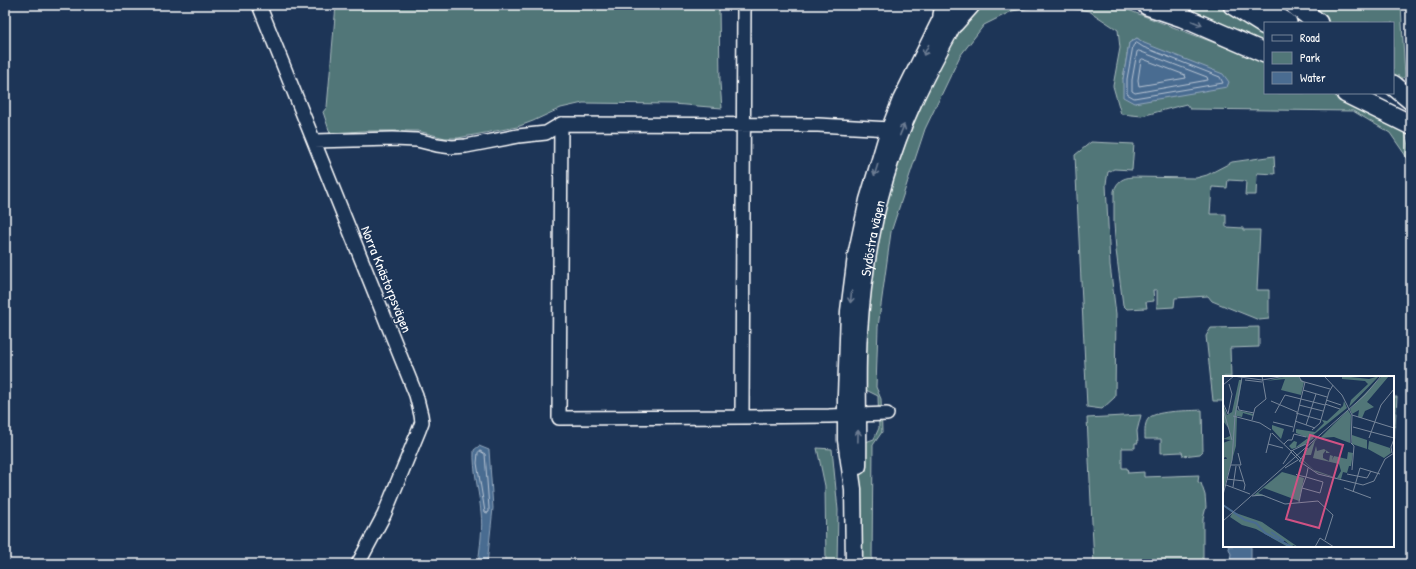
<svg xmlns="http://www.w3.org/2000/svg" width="1416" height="569" font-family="'Patrick Hand',sans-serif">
<rect width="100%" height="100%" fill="#1d3557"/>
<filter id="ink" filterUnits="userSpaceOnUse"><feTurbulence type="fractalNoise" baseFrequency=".025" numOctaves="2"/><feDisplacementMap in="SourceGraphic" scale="8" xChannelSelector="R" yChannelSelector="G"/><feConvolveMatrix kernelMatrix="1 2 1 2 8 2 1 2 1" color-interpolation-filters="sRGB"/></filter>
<g filter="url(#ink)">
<path fill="#517678" stroke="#a8babc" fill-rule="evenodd" d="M336,5H719L720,83L722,108L673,104L583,103L561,108L533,121L517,127L458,138H445L418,131H363L330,133L323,112L327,107Z
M980,5H1048L1012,11L984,25L960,56L925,129L891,232L878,327L876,387L881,399L882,432L873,445L872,564H859V479L860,444L874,439L879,428L878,396L864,389L863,341L880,218L908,130L952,36L976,7Z
M1051,5H1115L1265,62V93H1335L1408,133L1406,136L1410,156L1408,159L1390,133L1353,111L1190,109L1186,104L1142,116L1121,114L1113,86L1120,48L1118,30L1089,11ZM1137,38L1144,43L1123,79L1129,43Z
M1163,5H1217L1265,35V47Z
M1303,5H1401L1405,77L1401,79L1393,73V23H1325Z
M1091,142L1134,144L1132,170L1114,169L1108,172L1106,184L1110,265L1116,314L1115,397L1102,409L1087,407L1075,155Z
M1274,156L1275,174L1257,173L1256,195H1245L1246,181L1228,180L1227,188L1212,187L1210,214H1226V227L1243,228V230H1260L1257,290H1269V319L1259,320L1212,301L1208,296L1175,298L1174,307L1157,308V290H1153L1154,301L1146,302L1147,308L1127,309L1123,305L1116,250L1114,224V191C1117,181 1123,178 1132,177L1196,178L1207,175L1232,162Z
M1259,327V347L1230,348L1231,377H1224V401H1213L1206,336L1211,328Z
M1393,397H1397L1394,439H1393Z
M1202,410L1203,451L1200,454L1183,456L1182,452L1161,453V439H1145C1145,432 1144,423 1149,418C1157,410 1191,411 1202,410Z
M1141,415L1137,431L1138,443H1135V448H1122V468H1127L1128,473L1144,472V477L1199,475L1198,482L1201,483L1205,495L1206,507L1203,519V564H1094L1087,418Z
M817,448L832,449L838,510L837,564H826L825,486Z"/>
<path fill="#4a6c91" stroke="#92a7bd" d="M1137,38L1144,43L1223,74L1229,82L1227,87L1134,103L1123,97V79L1129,43Z
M479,446L489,450L493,508L487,564H478C480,547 483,529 481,512C479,491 473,471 474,450Z
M1228,546H1251V558L1248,564H1229L1231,554Z"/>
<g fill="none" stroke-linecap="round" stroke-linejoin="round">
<path stroke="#b7c4d3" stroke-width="1" d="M1137,43L1143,47L1220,77L1223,83L1134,98L1127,94V79L1133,46Z
M1139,51L1207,77L1208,80L1135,93L1132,91V80L1137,52Z
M1143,59L1185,75L1186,78L1139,86L1138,80L1141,60Z
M480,451L485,454L489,508V512L487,513L485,512L477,463L478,453Z"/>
<g stroke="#fff" stroke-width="16">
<path id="minor" d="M259,5L416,395L421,415L422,422L419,430L384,515L358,564
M744,5L742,417L559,418L561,124L818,125L890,129
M314,141L393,139L417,140L437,145L452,147L466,146L518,136L546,133L561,124
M742,417L829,416L887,414"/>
</g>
<g stroke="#fff" stroke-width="19">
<g id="major">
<path id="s1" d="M858,466C859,421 856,377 859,332C864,254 880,175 913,103C927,72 944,42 960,12"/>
<path d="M854,564L853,489L846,440V395L849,311L856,256L868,200L887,136L901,100L943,15L949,5"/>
</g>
</g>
<g stroke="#fff" stroke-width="22">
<path id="highway" d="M1147,5L1182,17L1265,53
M1233,5L1265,25
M1258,5L1287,23
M1295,5L1318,23
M943,15L945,5
M954,23L970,5
M1393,85L1411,100
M1346,93L1411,125"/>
</g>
<use href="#minor" stroke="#1d3557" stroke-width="13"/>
<use href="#major" stroke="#1d3557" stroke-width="16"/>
<use href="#highway" stroke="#1d3557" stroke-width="19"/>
</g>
<defs><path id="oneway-shaft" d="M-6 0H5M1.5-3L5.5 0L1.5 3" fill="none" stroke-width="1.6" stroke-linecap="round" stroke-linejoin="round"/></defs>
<g stroke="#6c7c92">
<use href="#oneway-shaft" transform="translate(1197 23) rotate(23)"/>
<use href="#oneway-shaft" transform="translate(926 50) rotate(116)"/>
<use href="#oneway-shaft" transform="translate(902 130) rotate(-68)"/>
<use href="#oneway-shaft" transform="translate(876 170) rotate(107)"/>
<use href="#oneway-shaft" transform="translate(851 297) rotate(96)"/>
<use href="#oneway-shaft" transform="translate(858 436) rotate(-89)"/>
</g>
</g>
<g text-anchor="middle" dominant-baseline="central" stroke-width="3" stroke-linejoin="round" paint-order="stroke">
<g font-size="14" fill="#fff" stroke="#1d3557">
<text stroke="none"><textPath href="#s1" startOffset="229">Sydöstra vägen</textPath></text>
<text transform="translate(387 279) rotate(68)">Norra Knästorpsvägen</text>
</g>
</g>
<g transform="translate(1223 376)">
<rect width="171" height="171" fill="#1d3557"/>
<path d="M65,0H75L81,6L78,19L58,14L62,3L43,5ZM119,0L146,3L156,0L126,31L128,24L145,8L142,5L119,3ZM159,0H166L144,26L151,31L142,35L139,42L135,41L136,34L129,38L127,33ZM16,4H19L14,34L30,38V40L20,37L19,41L14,40L13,70L0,116V83H4L3,81L0,82V67L8,64L0,63L7,60L6,53L0,45V28L4,39L9,36ZM121,25L124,32L89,60L91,62L81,69L69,73L66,70L71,65L74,66L73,71L85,62L73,57V53L92,56L101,47L99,44L104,45L120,30ZM125,34L128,39L127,67L111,61L97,62ZM49,49L61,53L58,63L49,53ZM129,59L144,64V73L129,68ZM96,62L92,65L88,79H82L81,85L91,94L114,102L118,95L116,88L90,82L93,70L94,75L101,73L107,77H103V74L100,78V82L106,85L107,79L110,80L109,84L111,80L124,83L125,76L130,77L128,90H126L124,97L120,96L118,103L113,102L93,96L80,85L82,77L91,65ZM146,65L167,72L168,77L161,82L145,73ZM59,96L81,102L76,125L41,112L35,117L61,127L43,120H30ZM10,136L39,146L75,171L70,169L69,171L62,165L55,163L68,171H65L33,153L19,149L7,141Z" fill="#517678"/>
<path fill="none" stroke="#4a6c91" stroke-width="2" d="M0,129L22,144L33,147L42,157L69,171M48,156L61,165"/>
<path fill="none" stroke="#77869a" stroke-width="1" d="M10,0L39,4L63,0M76,0L78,5L107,13M101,0L119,19L129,39L128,67L131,70L129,94M22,4L39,6M0,9L11,0M80,14L104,21M103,24L118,29M48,25L74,36M0,27L5,38L9,18L6,8M102,28L117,33M76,29L100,35M15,30L16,34L31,37M0,33L9,64M52,37L62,19L102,29M73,37L98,44M129,39L171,52M10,40L37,47L48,54M29,44L32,32L43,23L39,0M72,45L92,52M50,46L70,51M83,49L93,18M130,51L171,62M89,54L97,47L106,16L110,9M70,56L82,6M49,57L68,75M146,62L158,29L171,13M45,68L60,72M61,68L65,64H69L71,58L83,61M69,74L78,83L77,85L68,76ZM70,74L83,68M43,77L48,57M169,77L168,71L171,63M78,83L85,72M76,85L95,98L140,109L151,105L162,83L171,77M60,88L68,76M8,89H18L15,77M16,90L22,109L21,114M62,92L75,84M73,98L74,99L83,101L100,106L97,117L79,112L83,101L84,97L85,92M124,98L144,102L148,95M4,103L21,105M3,109L27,118M10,111L13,90M121,112L148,122M130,116L137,92L157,98M0,119L9,84L12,40L19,1M29,120L39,119L62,128L95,125L110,139L102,164M76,126L79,112M0,145L142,19L158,0M8,171H29M92,171L97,162L111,171"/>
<path fill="#d15284" fill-opacity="0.15" stroke="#d15284" stroke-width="2" d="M87,59L120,69L96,152L63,143Z"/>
<rect width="171" height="171" fill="none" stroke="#fff" stroke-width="2"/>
</g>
<rect width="1416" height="569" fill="none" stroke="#1d3557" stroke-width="20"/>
<rect x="10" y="10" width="1396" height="549" fill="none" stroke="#fff" stroke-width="1.5" filter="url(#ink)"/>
<rect x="1264" y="22" width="130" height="72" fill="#1d3557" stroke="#77869a"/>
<rect x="1272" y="35" width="20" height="6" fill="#1d3557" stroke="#77869a"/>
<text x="1300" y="42" font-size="12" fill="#ffffff">Road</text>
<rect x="1272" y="52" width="20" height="12" fill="#517678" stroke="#77869a"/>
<text x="1300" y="62" font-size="12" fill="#ffffff">Park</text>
<rect x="1272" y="72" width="20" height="12" fill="#4a6c91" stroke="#77869a"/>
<text x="1300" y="82" font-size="12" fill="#ffffff">Water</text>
</svg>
